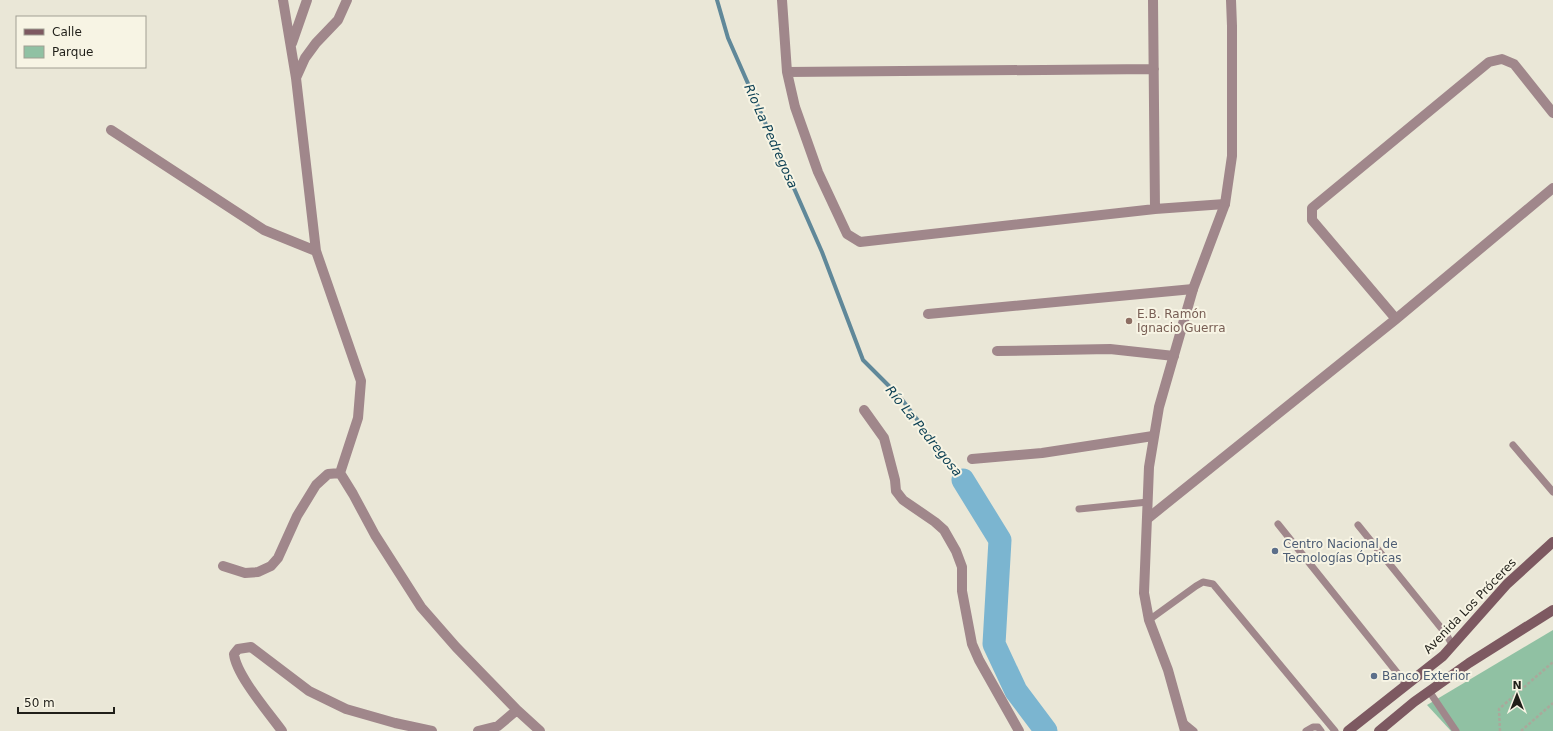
<svg xmlns="http://www.w3.org/2000/svg" width="1553" height="731" font-family="'DejaVu Sans',sans-serif">
<rect width="100%" height="100%" fill="#eae7d7"/>
<path fill="#90c1a3" d="M1553,630V731H1451L1427,705Z"/>
<g fill="none" stroke-linecap="round" stroke-linejoin="round">
<path stroke="#608899" stroke-width="4" d="M717,0L728,38L822,252L863,360L900,397L963,480"/>
<path stroke="#7bb5d0" stroke-width="23" d="M963,480L1000,540L994,644L1016,691L1046,731"/>
<path stroke="#aaa89b" stroke-width="2.5" stroke-dasharray="3 2" stroke-linecap="butt" d="M1500,731L1499,709L1553,662
M1521,731L1553,703"/>
<path stroke="#a0878b" stroke-width="7" d="M1513,445L1553,492
M1079,509L1148,502
M1278,524L1407,685
M1358,525L1446,634L1453,646
M1149,620L1196,586L1203,582L1213,584L1335,731
M1429,691L1456,731
M1183,722L1194,731
M1306,731L1313,727H1318L1321,731"/>
<path stroke="#a0878b" stroke-width="10" d="M283,0L296,78L316,251L361,381L358,418L340,473L353,494L375,535L421,607L456,647L517,710L498,726L478,731
M782,0L787,72L795,107L818,172L847,234L860,242L1155,209L1225,204
M1153,0L1155,209
M292,43L307,0
M787,72L1154,69
M296,78L305,58L316,43L338,20L347,0
M111,130L264,230L316,251
M928,314L1193,289
M1396,319L1312,220V208L1489,62L1502,59L1514,64L1553,113
M997,351L1110,349L1174,356
M864,410L884,438L895,480L896,491L903,500L935,522L944,530L956,551L962,567V591L972,644L979,660L1019,731
M972,459L1042,453L1153,436
M1147,519L1396,319L1553,188
M223,566L245,573L258,572L271,566L278,558L297,516L316,485L328,474L340,473
M517,710L540,731
M282,731C269,713 236,675 234,654L238,649L251,647L309,691L346,709L395,723L432,731"/>
<path stroke="#a0878b" stroke-width="10" d="M1185,731L1168,670L1149,620L1144,593L1149,467L1159,407L1193,289L1225,204L1232,156V26L1231,0"/>
<path stroke="#7d5961" stroke-width="10" d="M1348,731L1443,656L1507,584L1553,542
M1379,731L1414,702L1469,663L1553,610"/>
</g>
<circle fill="#8d6e63" stroke="#f7f4e4" stroke-width="1.5" cx="1129" cy="321" r="4"/>
<g fill="#5c6f8a" stroke="#f7f4e4" stroke-width="1.5">
<circle cx="1275" cy="551" r="4"/>
<circle cx="1374" cy="676" r="4"/>
</g>
<g text-anchor="middle" dominant-baseline="central" stroke-width="4" stroke-linejoin="round" paint-order="stroke">
<g font-size="12" fill="#785e54" stroke="#f7f4e4" text-anchor="start">
<text x="1137" y="314">E.B. Ramón<tspan x="1137" dy="14">Ignacio Guerra</tspan></text>
</g>
<g font-size="12" fill="#4e5e75" stroke="#f7f4e4" text-anchor="start">
<text x="1283" y="544">Centro Nacional de<tspan x="1283" dy="14">Tecnologías Ópticas</tspan></text>
<text x="1382" y="676">Banco Exterior</text>
</g>
<g font-size="12" fill="#201f19" stroke="#f7f4e4">
<text transform="translate(1470 606) rotate(-46)">Avenida Los Próceres</text>
</g>
<g font-size="13" font-style="italic" fill="#0f4255" stroke="#f7f4e4">
<text transform="translate(771 136) rotate(66)">Río La Pedregosa</text>
<text transform="translate(924 431) rotate(51)">Río La Pedregosa</text>
</g>
</g>
<rect x="16" y="16" width="130" height="52" fill="#f7f4e4" stroke="#a19f93"/>
<rect x="24" y="29" width="20" height="6" fill="#7d5961" stroke="#a19f93"/>
<text x="52" y="36" font-size="12" fill="#201f19">Calle</text>
<rect x="24" y="46" width="20" height="12" fill="#90c1a3" stroke="#a19f93"/>
<text x="52" y="56" font-size="12" fill="#201f19">Parque</text>
<g transform="translate(1517 695)" stroke="#f7f4e4" stroke-width="3" paint-order="stroke">
<path d="M0-3L7 15L0 10L-7 15Z" fill="#201f19"/>
<text y="-6" font-size="11" font-weight="bold" text-anchor="middle" fill="#201f19">N</text>
</g>
<path d="M18 707v6h96v-6" fill="none" stroke="#201f19" stroke-width="2"/>
<text x="24" y="707" font-size="12" fill="#201f19" stroke="#f7f4e4" stroke-width="3" paint-order="stroke">50 m</text>
</svg>
